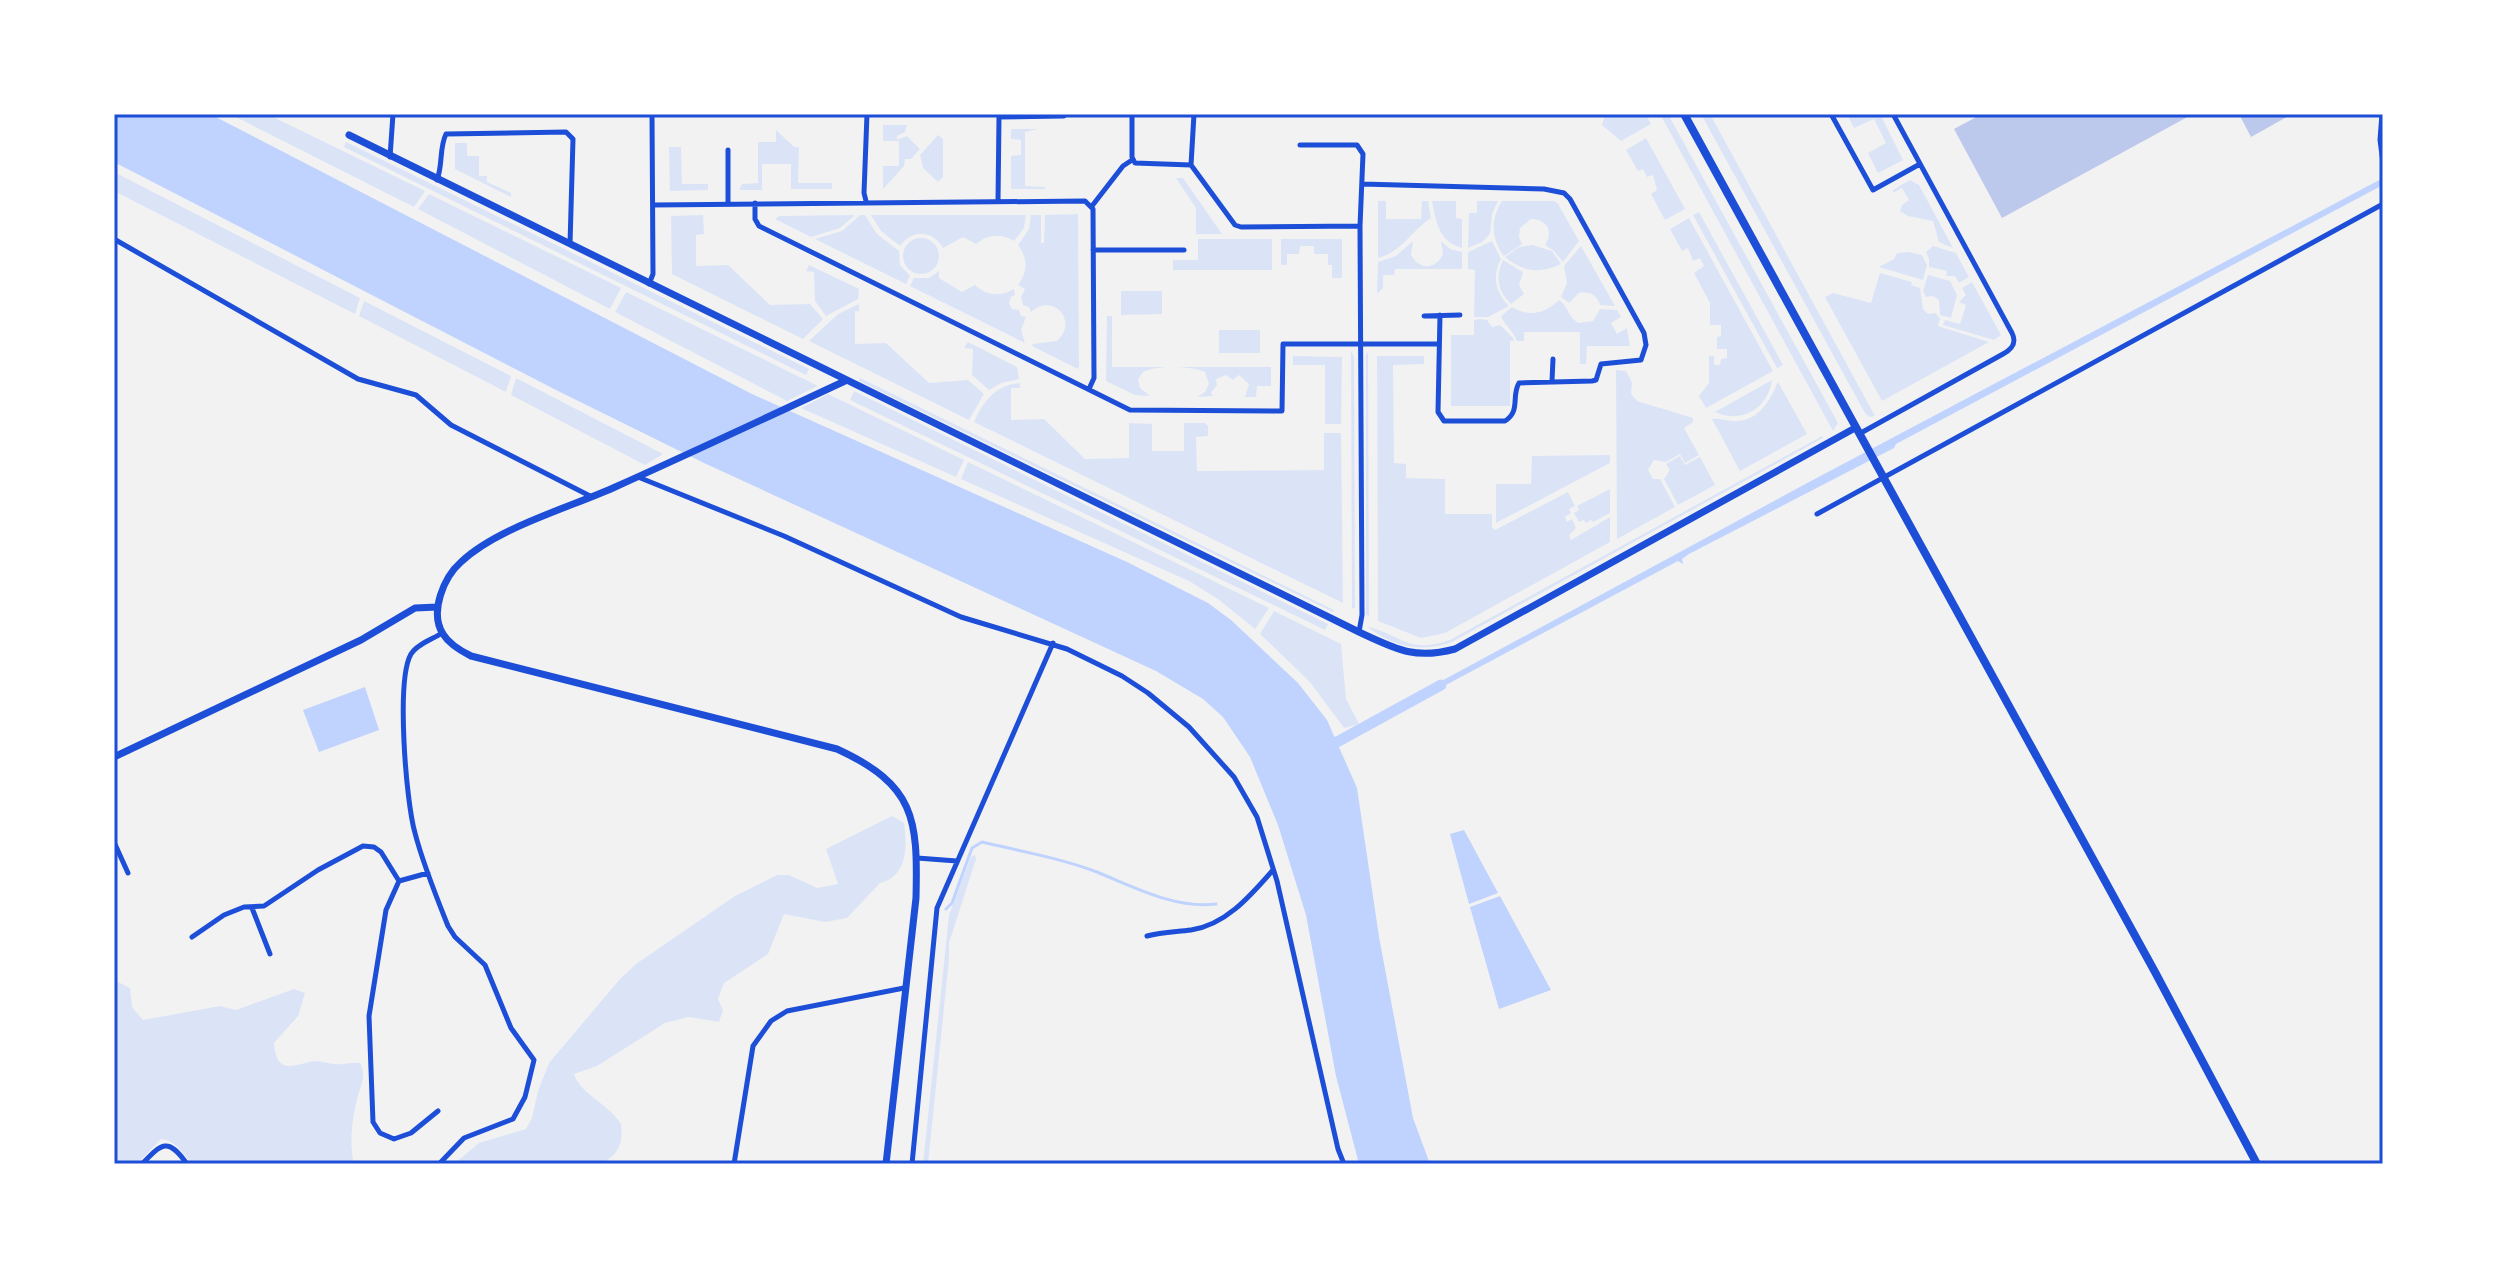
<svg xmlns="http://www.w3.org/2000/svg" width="2497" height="1278" font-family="'PT Sans Narrow',sans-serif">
<rect width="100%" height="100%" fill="#f2f2f2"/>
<path fill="#dbe4f7" d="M230,114H267L425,191L414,207Z
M1605,114H1646L1651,124L1621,141L1602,125Z
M1660,114H1668L1838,423L1833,431Z
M1701,114H1710L1875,416L1869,417L1865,413Z
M1847,114H1880L1903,160L1878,173L1868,153L1886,143L1874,119L1854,128Z
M883,125H907L905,132L897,136V140L907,136L920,149L911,159H905L904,166L883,189V166H899V141H883Z
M1011,129H1038L1025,132V186L1045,187V189H1011V156L1021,155V140L1011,139Z
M776,130L794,147H799L798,183H832V189H791V164H762V190H739L742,184L758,183V142H776Z
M938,135L943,139V177L938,182L923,168L920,155Z
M1646,138L1685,209L1665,220L1651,194L1657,190L1653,175L1647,177L1643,169L1638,171L1626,150Z
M346,142L809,369L806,375L344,147Z
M455,143H467V156H479V176H487V182L511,193V197L455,169Z
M669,147H681L682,184H708V190L670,191Z
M114,172L360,298L355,314L114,191Z
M1176,178H1183L1222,234H1196V208Z
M1910,180L1919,185L1953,248L1939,242L1933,221L1908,216L1900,211L1902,205L1909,200L1902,188L1893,193V190Z
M429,194L621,288L610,309L418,209Z
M1378,201H1386V219H1421L1422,201H1428L1431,218C1411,231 1402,252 1378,258Z
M1432,201H1456V218L1462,219V248C1439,242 1436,222 1432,201Z
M1477,201H1498L1492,214L1490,234L1482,242L1468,248L1469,213H1477Z
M1502,201H1554L1558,204L1579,241L1563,262L1553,250L1545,245C1554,232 1547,219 1531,219L1520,228L1519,237L1522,244L1504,256C1491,239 1490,219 1502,201Z
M1699,212L1783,365L1777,368L1693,215Z
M1078,214L1079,367L1078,369L1032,346L1033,344L1057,341C1079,321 1053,292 1031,312L1029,307L1023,305L1021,297L1025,289L1018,285C1028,272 1028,258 1018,245L1029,229L1031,215H1041V243H1044L1045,215Z
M703,215L704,234L696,235V266L728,265L770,305L810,304L823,319L803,339L672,274L671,216Z
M855,215L840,228L811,237L775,219L779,216Z
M860,215H865L877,234L899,251L900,265L910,276L906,284L815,239L842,231Z
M871,215H1026L1024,228L1014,241C1001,233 988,234 976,244L963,237L943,248C932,230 913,229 900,246L881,231Z
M1689,218L1773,371L1706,408L1699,396L1709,383V356H1714V365H1720L1721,359L1727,358V349H1717V337L1721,336V325H1710V303L1694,273L1704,266L1700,258L1693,261L1688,248L1682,251L1670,229Z
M903 256a18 18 0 1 1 36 0a18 18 0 1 1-36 0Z
M1198,239H1272V270H1173V260H1198Z
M1281,239H1342V278H1332V265H1328V254H1314V246H1300L1299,254H1287V265H1281Z
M1413,241L1411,255C1419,270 1436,270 1443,254L1441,241L1450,249L1462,252V269H1395L1394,275H1383V288L1377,294L1378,262L1396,256Z
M1492,241L1501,259C1492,276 1495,292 1509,306L1488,317H1474L1475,270L1468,269V252Z
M1532,245L1552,251L1561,264C1541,274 1522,272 1505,257L1519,247Z
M1581,246L1615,306L1600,305C1597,295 1590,291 1579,293L1569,303L1561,297L1567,283L1564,266Z
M1933,246L1956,253L1969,277L1959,283L1955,276H1946L1947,271L1929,267V259L1926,252Z
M1908,252L1922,255L1927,265L1923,280L1879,267L1894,259L1897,253Z
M1503,260L1523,272L1519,285L1524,294L1511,304C1498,292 1495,277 1503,260Z
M809,265L859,289L858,299L826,316L815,301L814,272L806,271Z
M939,271V278L962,292L975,285C987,296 1000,297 1014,289L1015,295L1011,297L1009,303L1012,309L1019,310L1021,316L1026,317L1021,330L1025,343L910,286L914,278H929Z
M1880,273L1912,282L1911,285L1920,288L1923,309L1928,314L1935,313L1940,318L1938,326L1989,342L1882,401L1825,297L1833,293L1871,303Z
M1928,275L1950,281L1957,295L1951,318L1940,315L1939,300L1933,296L1926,297L1923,291Z
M1972,282L2001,335L1994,340L1943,325L1945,320L1960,324L1966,305L1959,302L1966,295L1962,288Z
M1121,291H1162V314L1121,315Z
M626,292L818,386L787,401L615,312Z
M1559,300C1569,307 1568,318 1579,323L1593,321L1600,309L1617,310L1621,317L1611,323L1617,334L1627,328L1630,346H1587L1586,364H1580V332H1524V341H1517C1513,330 1504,325 1501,316L1512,307C1529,317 1545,314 1559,300Z
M364,301L511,376L506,392L359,316Z
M859,304V311H855V344L886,343L929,383L968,380L984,394L969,420L809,341L838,314Z
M1107,316H1112V367H1271V386H1257L1256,397H1245L1249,384L1239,375L1233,380L1226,375L1216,379L1217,385L1211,393L1213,396L1197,397L1205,392L1209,384L1205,372C1190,366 1158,365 1143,372L1138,379L1140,388L1150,396L1135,395L1106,381Z
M1480,319L1487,320L1492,327L1500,325L1513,338L1514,341H1510V406H1451V335H1474V320Z
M1219,330H1260V353H1219Z
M968,342L1017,367L1019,379L1001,383L989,390L972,375L973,349L964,348Z
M1351,351L1354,357L1355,608H1352Z
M1368,352L1369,616L1366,615V355Z
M1293,356L1342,357L1341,424H1325V365H1293Z
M1377,356H1424V364L1393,365L1394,463L1406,464V478L1445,479V514H1492V527L1495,530L1568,492L1575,506L1569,509L1571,513L1565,517L1567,522L1572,519L1576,528L1569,535L1571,540L1610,517V542L1445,633L1421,638L1378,621Z
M1616,370L1626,371L1632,382L1631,394L1637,401L1693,418V422L1684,428L1699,455L1685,463L1680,454L1666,462L1654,460L1648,470L1653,479H1660L1675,507L1617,539Z
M516,378L663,454L645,465L511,395Z
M860,378L1334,610L1333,612L859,381Z
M1772,380C1768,409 1741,424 1715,412Z
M1778,382L1807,434L1740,471L1712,419C1718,418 1724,420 1731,421C1758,423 1769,402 1778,382Z
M1020,383V388H1011V420L1044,419L1085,459L1129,458V423L1152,424V451H1184V423H1205L1208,426V436L1196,437L1197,471L1324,470V433H1341L1343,603L974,422C983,401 996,385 1020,383Z
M854,391L1328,624L1325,630L850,400Z
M828,394L964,460L956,477L801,408Z
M1822,436L1823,438L1452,642C1423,653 1392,647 1368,627C1400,634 1408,655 1450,640Z
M1610,455V463L1496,523V484H1531L1532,456Z
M1680,456L1685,465L1700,457L1715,485L1678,505L1664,479L1670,470L1666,464Z
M968,462L1269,608L1255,629L1218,599L1189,581L961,479Z
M1610,489V513L1593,522L1591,520L1586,523L1584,520L1579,522L1574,513L1579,510L1577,506Z
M1274,611L1341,644L1346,699L1359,724L1344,728L1310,682L1260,634Z
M892,816L904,823C907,846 908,876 880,883L847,918L825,922L784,914L768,954L724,983L718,999L723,1010L719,1022L689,1017L665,1023L597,1066L574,1074C580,1094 608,1103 621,1124C623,1144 619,1154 601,1164H454L479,1143L526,1129L532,1118L538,1091L549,1063L620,979L636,964L735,896L777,875H789L817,888L838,884L826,849Z
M975,855L976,859L949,943V959L928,1164H923L949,915L971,857Z
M114,980L130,988L132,1007L143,1020L220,1006L236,1010L294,989L305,993L298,1016L274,1043C277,1077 294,1064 315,1061C322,1061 328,1064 335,1064C344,1065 351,1062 360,1063C367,1077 360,1086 357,1100C352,1120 349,1144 354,1164H192C182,1153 177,1141 161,1139L137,1164H114Z"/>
<path fill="#bfd3fe" d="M114,114H210L752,394L1127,562L1208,603L1231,620L1298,683L1327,720L1357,788L1379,937L1413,1118L1430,1164H1359L1336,1076L1306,915L1278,825L1250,757L1223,717L1203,699L1156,671L704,463L556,390L114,162Z
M2383,178V185L1896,444L1894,448L1689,554L1682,559L1683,564L1678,561L1429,694L1425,690L1811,481Z
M365,687L379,730L319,752L303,710Z
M1464,830L1498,893L1469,904L1450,834Z
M1500,896L1551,990L1499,1009L1470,907Z"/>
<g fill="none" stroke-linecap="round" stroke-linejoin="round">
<path stroke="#bfd3fe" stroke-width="3" d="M946,909L952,903L972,848L982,842C1020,851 1060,858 1097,872C1134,887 1175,909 1216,904"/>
<path stroke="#bfd3fe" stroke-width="11" d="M1326,748L1441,685"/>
</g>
<path fill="#bdc9ec" d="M1982,114H2193L2002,218L1954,129Z
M2239,114H2292L2251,137Z"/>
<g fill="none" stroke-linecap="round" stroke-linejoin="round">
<path stroke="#1d4ed8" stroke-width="5" d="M1132,114V157L1135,163L1191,165L1235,225L1241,227L1360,226
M1831,114L1873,190L1920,164
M2382,114L2380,140L2383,163
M1300,145H1357L1363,154L1360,226L1362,615L1359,632
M728,150V203
M390,157L393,114
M1191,165L1194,114
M437,180C443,165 439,148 446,134L566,132L573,139L570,244
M1362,184L1544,189L1564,193L1570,199L1644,333L1646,345L1641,360L1601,364L1596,380L1592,381L1519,383C1511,396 1521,411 1505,421H1444L1438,412L1440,315
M866,201L864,193L867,114H900
M998,201L999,117L1064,116
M755,203V219L759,226L1130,410L1282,411L1283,344H1439
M653,205L1085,201L1093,209L1094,378L1089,389
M1092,206L1123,166L1132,160
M114,239L358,379L416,395L451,425L592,497
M1093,250H1184
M649,284L653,274L652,114
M1424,316L1460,315
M1552,381L1553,359
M1859,434L2003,354C2012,349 2017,343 2012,333L1893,114
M638,477L784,536L961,617L1067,649L1122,676L1148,693L1189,727L1234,777L1257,817L1277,881L1338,1149L1344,1164
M1817,514L2383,204
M114,842L128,873
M917,858L957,861
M428,873L399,881L386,910L369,1016L373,1122L380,1133L394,1139L411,1133L438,1111
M252,908L270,954
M1147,936C1162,932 1176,932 1191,930C1226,925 1251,895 1273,870
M192,937L224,915L244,907L264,906L318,870L363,846L374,847L381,852L399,881
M142,1164C162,1143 168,1137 187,1164
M439,1164L464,1138L513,1119L525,1097L534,1060L511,1028L485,965L455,937L448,926C436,896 423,864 415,833C406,802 396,680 411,654C417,644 433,639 442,633
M734,1164L753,1046L771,1021L787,1011L904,988
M912,1164L937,908L1053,643"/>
<path stroke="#1d4ed8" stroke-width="7" d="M349,135L1359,632C1396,649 1414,660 1455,649L1855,428
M845,381C768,417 691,453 613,488C568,508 497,528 461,562C444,577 429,612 443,634C449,644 461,651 471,656L837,749C915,785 918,818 916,898L886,1164
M114,757L361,640L415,608L438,607"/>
<path stroke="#1d4ed8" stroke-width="8" d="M1684,114L2155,972L2257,1164"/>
</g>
<rect width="2497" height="1278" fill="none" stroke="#ffffff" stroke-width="232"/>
<rect x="116" y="116" width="2265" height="1046" fill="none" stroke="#1d4ed8" stroke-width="3"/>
</svg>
